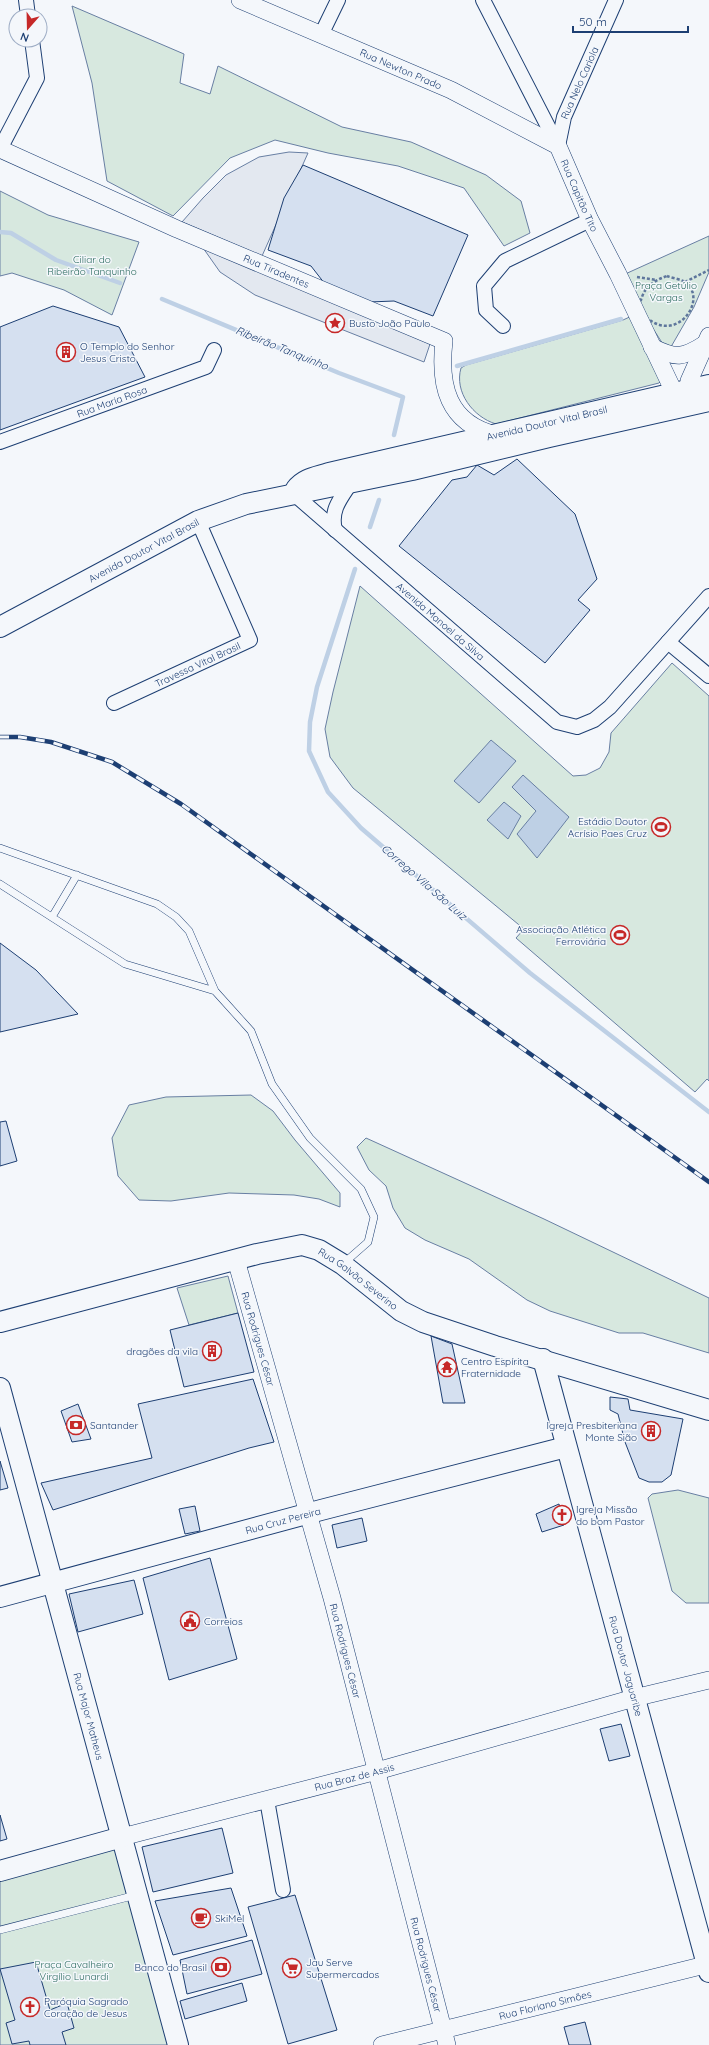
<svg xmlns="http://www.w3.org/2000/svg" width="709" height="2045" font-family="Quicksand,sans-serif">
<rect width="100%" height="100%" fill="#f4f7fb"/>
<path fill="#d7e8df" stroke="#687fa3" d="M72,6L184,54L180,83L210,94L218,66L342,127L411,142L486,175L521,201L530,233L504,246L464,188L398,166L328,153L275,140L230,158L173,216L107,181L92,83Z
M0,191L48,215L139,242L112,315L64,290L12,273L0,276Z
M709,236V272L694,307L668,352L643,313L623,275Z
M634,315L661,381L659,383L496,424C473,417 454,392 461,368L466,365L623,320Z
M360,586L573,776L586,775L600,768L609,752L611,733L672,663L709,696V1081L707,1079L695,1092L516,938L524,929L353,788L330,757L325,729L333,692Z
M251,1095L273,1111L295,1140L340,1193V1207L319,1199L294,1195L229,1193L171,1201L139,1200L118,1176L112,1138L129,1105L166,1097Z
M366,1138L544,1219L709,1298V1353L643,1333H619L550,1311L527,1300L469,1259L425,1240L405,1228L393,1208L386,1186L369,1170L357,1147Z
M228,1276L238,1313L189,1325L177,1288Z
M678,1490L709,1498V1603H686L672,1591L648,1498L652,1494Z
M118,1847L172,2045H0V1879Z"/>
<path fill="#e3e8f0" stroke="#687fa3" d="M289,152L308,153L262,256L182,222L203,198L226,175L259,157Z
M201,245L430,344L424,362L255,295L220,272Z"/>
<path fill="#bed0e5" stroke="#687fa3" d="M491,740L516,761L479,803L454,781Z
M523,775L569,817L537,858L517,834L536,811L512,787Z
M504,802L521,816L508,839L487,820Z"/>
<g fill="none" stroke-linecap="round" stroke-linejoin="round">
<path stroke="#bed0e5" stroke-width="4.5" d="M0,232L11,233L56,260L120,283
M162,299L339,373L403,397L394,435
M457,366L621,319
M370,527L379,500
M355,569L317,687L310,722L309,751L328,792L361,828L530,973L709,1112"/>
</g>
<path fill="#d5e0f0" stroke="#1d3f73" d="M303,165L468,235L433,316L394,301L369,302L325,284L311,266L268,250L284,198Z
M53,306L119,327L145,377L0,430V327Z
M517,459L575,514L597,579L578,600L590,610L545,663L399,546L452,480L467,477L477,465L494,475Z
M0,943L36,970L78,1014L0,1032Z
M6,1121L17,1161L0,1166V1122Z
M238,1313L254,1372L184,1387L170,1330Z
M431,1336L452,1344L465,1403H443Z
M253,1379L274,1442L249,1448L53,1510L41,1483L152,1458L138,1404Z
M610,1397L628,1399L630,1410L683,1419L671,1475L662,1482H649L639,1478L625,1442L618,1414L610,1410Z
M78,1404L91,1439L72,1442L61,1411Z
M0,1461L8,1488L0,1490Z
M559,1504L564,1525L542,1532L536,1514Z
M195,1506L200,1531L185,1534L179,1509Z
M362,1518L367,1541L337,1548L332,1525Z
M210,1558L237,1659L169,1680L143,1578Z
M134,1580L143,1614L78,1632L69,1594Z
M621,1724L630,1756L609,1761L600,1729Z
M0,1815L7,1839L0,1841Z
M222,1828L233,1873L153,1892L142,1847Z
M231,1888L247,1936L173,1955L155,1901Z
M295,1895L337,2030L288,2044L248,1907Z
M252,1940L262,1974L187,1994L180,1960Z
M36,1962L50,2010L67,2003L74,2028L62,2032L66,2045H30L29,2041L12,2044L6,2023L15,2020L0,1969Z
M242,1983L247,2001L185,2019L180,2001Z
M585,2022L591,2045H569L564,2027Z"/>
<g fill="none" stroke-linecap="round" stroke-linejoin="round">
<g stroke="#1d3f73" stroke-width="8">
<path id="service" d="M0,848L157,904L176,917L189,931L215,991
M0,884L125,964L215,991L251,1031L272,1084L310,1138L361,1189L374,1217L368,1242L344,1263
M52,917L77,875
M0,1930L136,1895"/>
</g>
<g stroke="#1d3f73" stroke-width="16">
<g id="minor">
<path d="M26,0L28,16"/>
<path d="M483,0L558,146"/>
<path d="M321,35L338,0"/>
<path id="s1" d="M558,146L564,117L616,0"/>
<path d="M0,149L37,78L32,40"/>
<path d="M503,326L486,310L484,286L505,261L590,220"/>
<path id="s2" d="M0,442L206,367L214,350"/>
<path id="s3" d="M294,494L557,722L577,727L594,720L610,707L709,596"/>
<path d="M335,530C330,511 340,499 350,484"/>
<path d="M668,642L709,676"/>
<path id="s4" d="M114,703L250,640L198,521"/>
<path d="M267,1800L283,1890"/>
</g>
</g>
<g stroke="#1d3f73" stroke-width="18">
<g id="tertiary">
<path id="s5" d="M240,0L451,90L558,146L590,220L618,274L674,392L683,402"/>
<path id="s6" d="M0,149L177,229L444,341C439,385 447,423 496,435"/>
<path d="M652,347C676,359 683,358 705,344"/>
<path d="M694,401L688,389L689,381L709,336"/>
<path id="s7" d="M236,1260L332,1598L447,2045"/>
<path id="s8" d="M122,1837L377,1771L634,1698L709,1680"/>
<path id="s9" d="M382,2045L709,1964"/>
</g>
</g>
<g stroke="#1d3f73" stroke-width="22">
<g id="secondary">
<path id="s10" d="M296,489C304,478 317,477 329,473L709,385"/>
<path id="s11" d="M0,627L198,521L246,504L412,470L549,437L709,401"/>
<path id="s12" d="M0,1322L257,1254L302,1245L319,1250L342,1264L401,1311L423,1322L495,1346L709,1410"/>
<path id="s13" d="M543,1359L709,1972"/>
<path id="s14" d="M0,1388L178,2045"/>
<path id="s15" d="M0,1597L321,1510L566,1447"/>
<path d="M0,1871L122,1837"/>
</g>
</g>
<path stroke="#5e769c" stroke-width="2.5" stroke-dasharray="3 2" stroke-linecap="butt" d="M667,276C672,278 680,279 685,282C709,299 677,345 646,317C641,312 639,303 642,297C646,285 656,280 667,276Z
M637,277L656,280
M685,282L709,270"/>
<use href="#service" stroke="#f4f7fb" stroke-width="7"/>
<use href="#minor" stroke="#f4f7fb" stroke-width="14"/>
<use href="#tertiary" stroke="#f4f7fb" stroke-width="17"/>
<use href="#secondary" stroke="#f4f7fb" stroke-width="20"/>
<g stroke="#1d3f73" stroke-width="4.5">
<path id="rail" d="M0,737H20L51,742L112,762L181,804L709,1182"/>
</g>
<use href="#rail" stroke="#f4f7fb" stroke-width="3" stroke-dasharray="9" stroke-linecap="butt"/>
</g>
<defs>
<g id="sight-ring" transform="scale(1)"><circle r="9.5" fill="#f4f7fb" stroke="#c62828" stroke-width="1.5"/><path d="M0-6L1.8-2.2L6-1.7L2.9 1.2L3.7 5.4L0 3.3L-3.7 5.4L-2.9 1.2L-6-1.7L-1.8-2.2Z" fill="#c62828"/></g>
<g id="building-ring" transform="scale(1)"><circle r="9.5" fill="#f4f7fb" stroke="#c62828" stroke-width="1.5"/><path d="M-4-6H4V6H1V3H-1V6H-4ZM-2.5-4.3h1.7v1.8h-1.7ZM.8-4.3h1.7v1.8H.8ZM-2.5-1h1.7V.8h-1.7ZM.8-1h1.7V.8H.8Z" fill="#c62828"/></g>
<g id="stadium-ring" transform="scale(1)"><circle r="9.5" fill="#f4f7fb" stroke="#c62828" stroke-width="1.5"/><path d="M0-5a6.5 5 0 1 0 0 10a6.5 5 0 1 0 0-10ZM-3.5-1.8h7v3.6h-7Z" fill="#c62828"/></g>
<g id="temple-ring" transform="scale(1)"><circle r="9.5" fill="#f4f7fb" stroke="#c62828" stroke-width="1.5"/><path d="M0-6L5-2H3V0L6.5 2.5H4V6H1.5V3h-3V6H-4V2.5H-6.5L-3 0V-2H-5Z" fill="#c62828"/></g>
<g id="bank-ring" transform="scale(1)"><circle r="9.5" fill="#f4f7fb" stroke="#c62828" stroke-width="1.5"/><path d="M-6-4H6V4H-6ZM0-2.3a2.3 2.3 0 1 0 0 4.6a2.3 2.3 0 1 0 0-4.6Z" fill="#c62828"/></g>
<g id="church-ring" transform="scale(1)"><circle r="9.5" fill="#f4f7fb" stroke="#c62828" stroke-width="1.5"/><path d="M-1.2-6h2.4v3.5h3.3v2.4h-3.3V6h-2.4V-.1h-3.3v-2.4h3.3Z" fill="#c62828"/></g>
<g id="civic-ring" transform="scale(1)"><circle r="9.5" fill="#f4f7fb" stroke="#c62828" stroke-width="1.5"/><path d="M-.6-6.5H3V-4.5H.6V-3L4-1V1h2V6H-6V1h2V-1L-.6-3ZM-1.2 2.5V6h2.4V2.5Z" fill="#c62828"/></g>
<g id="cafe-ring" transform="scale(1)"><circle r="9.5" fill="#f4f7fb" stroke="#c62828" stroke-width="1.5"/><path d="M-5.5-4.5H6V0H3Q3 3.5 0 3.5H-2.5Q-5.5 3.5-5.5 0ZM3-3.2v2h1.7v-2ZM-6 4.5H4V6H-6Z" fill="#c62828"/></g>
<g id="supermarket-ring" transform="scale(1)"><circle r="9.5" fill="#f4f7fb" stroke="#c62828" stroke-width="1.5"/><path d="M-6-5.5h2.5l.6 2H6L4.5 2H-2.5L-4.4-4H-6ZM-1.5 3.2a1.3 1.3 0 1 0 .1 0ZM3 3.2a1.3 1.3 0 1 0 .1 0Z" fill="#c62828"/></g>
</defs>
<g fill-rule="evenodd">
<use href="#sight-ring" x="335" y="323"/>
<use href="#building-ring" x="66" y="352"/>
<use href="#stadium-ring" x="661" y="827"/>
<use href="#stadium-ring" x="620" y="935"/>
<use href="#building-ring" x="212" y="1351"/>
<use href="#temple-ring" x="447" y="1367"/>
<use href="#bank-ring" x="76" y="1425"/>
<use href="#building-ring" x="651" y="1431"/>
<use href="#church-ring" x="562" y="1515"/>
<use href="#civic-ring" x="190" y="1621"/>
<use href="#cafe-ring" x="201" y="1918"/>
<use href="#bank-ring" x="221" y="1967"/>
<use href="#supermarket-ring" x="292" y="1968"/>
<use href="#church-ring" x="30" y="2007"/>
</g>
<g text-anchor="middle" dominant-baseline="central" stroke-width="3" stroke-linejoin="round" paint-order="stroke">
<g font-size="10" fill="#1d3f73" stroke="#f4f7fb">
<text stroke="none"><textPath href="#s5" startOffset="175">Rua Newton Prado</textPath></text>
<text stroke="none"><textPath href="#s1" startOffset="67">Rua Nelo Cariola</textPath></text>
<text stroke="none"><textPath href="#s5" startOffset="404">Rua Capitão Tito</textPath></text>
<text stroke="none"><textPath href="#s6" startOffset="302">Rua Tiradentes</textPath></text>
<text stroke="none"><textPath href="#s2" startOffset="119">Rua Maria Rosa</textPath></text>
<text stroke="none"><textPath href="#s10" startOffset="261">Avenida Doutor Vital Brasil</textPath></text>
<text stroke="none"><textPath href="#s11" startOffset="163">Avenida Doutor Vital Brasil</textPath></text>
<text stroke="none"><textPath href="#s3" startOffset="194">Avenida Manoel da Silva</textPath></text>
<text stroke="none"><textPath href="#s4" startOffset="92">Travessa Vital Brasil</textPath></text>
<text stroke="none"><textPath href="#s12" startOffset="378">Rua Galvão Severino</textPath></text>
<text stroke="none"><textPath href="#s7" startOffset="82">Rua Rodrigues César</textPath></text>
<text stroke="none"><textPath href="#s15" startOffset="293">Rua Cruz Pereira</textPath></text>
<text stroke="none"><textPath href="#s7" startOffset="406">Rua Rodrigues César</textPath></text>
<text stroke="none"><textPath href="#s13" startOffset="318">Rua Doutor Jaguaribe</textPath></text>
<text stroke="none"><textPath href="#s14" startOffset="340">Rua Major Matheus</textPath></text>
<text stroke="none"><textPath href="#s8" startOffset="240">Rua Braz de Assis</textPath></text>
<text stroke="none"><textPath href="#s7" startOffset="730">Rua Rodrigues César</textPath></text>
<text stroke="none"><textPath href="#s9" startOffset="168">Rua Floriano Simões</textPath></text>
</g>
<g font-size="10" fill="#2c6c60" stroke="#f4f7fb">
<text x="92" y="259">Ciliar do<tspan x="92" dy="12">Ribeirão Tanquinho</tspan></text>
<text x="666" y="285">Praça Getúlio<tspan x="666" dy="12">Vargas</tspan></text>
<text x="74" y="1964">Praça Cavalheiro<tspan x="74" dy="12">Virgílio Lunardi</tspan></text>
</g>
<g font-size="10" fill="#1d3f73" stroke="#f4f7fb" text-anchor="start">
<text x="349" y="323">Busto João Paulo</text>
<text x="80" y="346">O Templo do Senhor<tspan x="80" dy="12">Jesus Cristo</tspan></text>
<text x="647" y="821" text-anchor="end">Estádio Doutor<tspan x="647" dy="12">Acrísio Paes Cruz</tspan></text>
<text x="606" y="929" text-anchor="end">Associação Atlética<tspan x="606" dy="12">Ferroviária</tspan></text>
<text x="198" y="1351" text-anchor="end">dragões da vila</text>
<text x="461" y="1361">Centro Espírita<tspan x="461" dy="12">Fraternidade</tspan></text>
<text x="90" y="1425">Santander</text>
<text x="637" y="1425" text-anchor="end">Igreja Presbiteriana<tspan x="637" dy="12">Monte Sião</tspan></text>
<text x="576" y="1509">Igreja Missão<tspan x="576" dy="12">do bom Pastor</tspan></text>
<text x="204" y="1621">Correios</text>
<text x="215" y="1918">SkiMel</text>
<text x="306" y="1962">Jau Serve<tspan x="306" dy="12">Supermercados</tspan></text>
<text x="207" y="1967" text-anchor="end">Banco do Brasil</text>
<text x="44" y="2001">Paróquia Sagrado<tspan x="44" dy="12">Coração de Jesus</tspan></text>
</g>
<g font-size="11" font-style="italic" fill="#1d3f73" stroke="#f4f7fb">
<text transform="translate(282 348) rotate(22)">Ribeirão Tanquinho</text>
<text transform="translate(424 882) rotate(41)">Corrego Vila São Luiz</text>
</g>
</g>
<g transform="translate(28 28) rotate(200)"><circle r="19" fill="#f4f7fb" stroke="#9eadc5"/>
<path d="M0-3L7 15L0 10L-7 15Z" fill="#c62828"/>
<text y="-6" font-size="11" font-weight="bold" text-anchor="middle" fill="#1d3f73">N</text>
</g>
<path d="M573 26v6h115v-6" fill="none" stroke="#1d3f73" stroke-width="2"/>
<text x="579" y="26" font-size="12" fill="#1d3f73" stroke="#f4f7fb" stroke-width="3" paint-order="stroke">50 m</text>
</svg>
